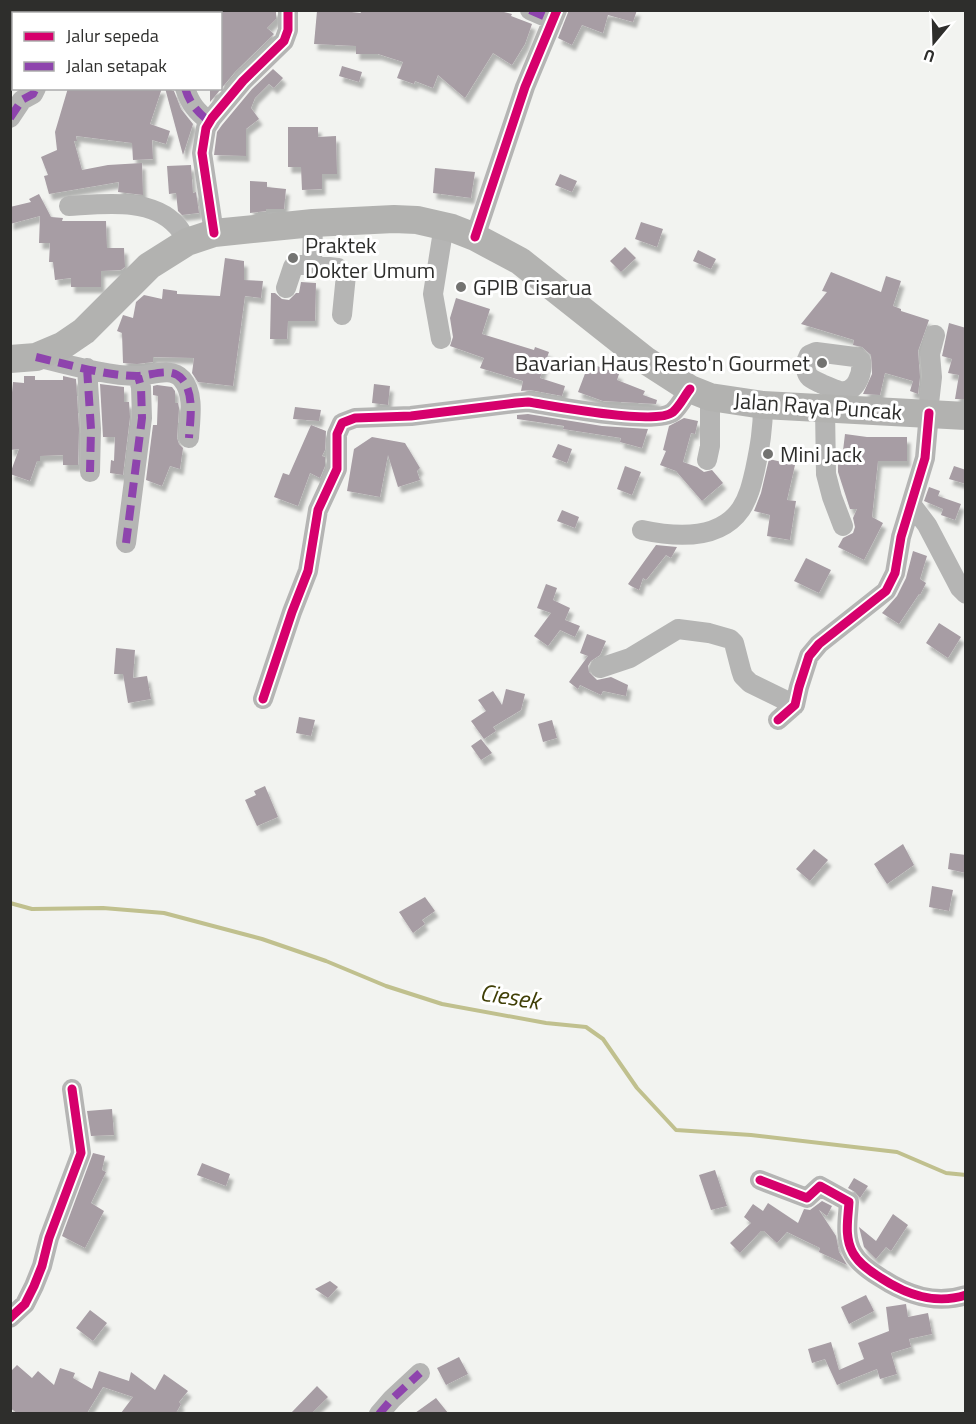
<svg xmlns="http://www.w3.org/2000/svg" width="976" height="1424" font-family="'Titillium Web',sans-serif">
<defs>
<filter id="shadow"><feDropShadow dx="3.5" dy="6" stdDeviation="1.5" flood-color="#0004"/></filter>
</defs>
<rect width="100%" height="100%" fill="#f2f3f0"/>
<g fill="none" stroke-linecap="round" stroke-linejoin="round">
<path stroke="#c0c08e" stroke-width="4" d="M10,903L32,909L103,908L164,913L262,939L326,961L386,986L442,1004L546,1023L586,1027L603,1039L637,1088L676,1130L751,1135L897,1152L946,1173L966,1175"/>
</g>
<path fill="#a79da4" filter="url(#shadow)" d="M220,10H276V19L267,28L274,34L235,72L210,102V88H220Z
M333,10L361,13L360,11L496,10L512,14L511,16L532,24L525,44L512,65L493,53L465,98L438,75L433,88L415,81L414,84L397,78L403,62L378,54H356V46L314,44L317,11L333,12Z
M569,10H637L633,22L608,15L603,33L582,25L572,45L558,38Z
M342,66L362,72L359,82L339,76Z
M273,69L283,78L274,88L269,84L255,98L251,108L259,119L246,129V156L214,155L217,132L222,125L252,89Z
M68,88H162L150,124L170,131L166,144L152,140L153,159L133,160L132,143L76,136L77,141H74L82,170L108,165L142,163L143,195L118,192L119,182L49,194L44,176L48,175L41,157L57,150L55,132Z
M165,88L174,91L181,109L193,124L183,155Z
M288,127H318V137L336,136L337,174H322V189L302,190L301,167H288Z
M191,165L193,193L196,192L199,213L182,215L178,211L176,193L169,194L167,166Z
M435,168L475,172L471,198L433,193Z
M560,174L577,181L572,192L555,185Z
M250,181L267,182V187L286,189L284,209H266V211L250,213Z
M39,194L51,217L63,218L62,221H106L107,248H124L125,267L121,270L101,271V287H71V278L55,280L53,262H49L50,243H39L40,216L10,224V207L31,202L29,199Z
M641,222L663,229L657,247L635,239Z
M625,247L636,258L621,272L610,261Z
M698,250L716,259L711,269L693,261Z
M225,258L244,261V280L263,281L261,298L245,296L233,386L198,382L192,373L194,358L153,357V362L137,364L123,363L122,333L117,331L123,315L133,318L136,302L144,295L162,299L163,289L177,291V294L220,296Z
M831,272L881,292L886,276L901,281L893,306L901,309V311L929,320L918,351L920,377L918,394L910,391L913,381L885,373L880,395L863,394L872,374L871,355L862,347L853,345L854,340L801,324L827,292L822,291Z
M301,282L316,283L315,321H288L287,339H270L271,293H275L282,299L289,300L296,293H299Z
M456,298L490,309L482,334L534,350L535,347L549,352L540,378L565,386L562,396L530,390L521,391L523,381L480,368L484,358L450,346L453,337L450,318Z
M949,323L966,328V399H955L959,375L948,373L952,359L942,356Z
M589,363L619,374L617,380L645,391L643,395L657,400L656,404L603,401L578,392Z
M24,376H35V380H63V376L76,379L79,429L78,465H63V455L40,456V461H37L30,481L10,474L19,449L10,450V413L13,382L24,383Z
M100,384L124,387V402H129L130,417L123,475L110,473L111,460L114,461L115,437H103Z
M374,384L390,386L388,405L372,403Z
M157,385L172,387L175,391V403H178L179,408L177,438L179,444L183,448L180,469L170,466L162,486L146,480L153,425H157L158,396L153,395V386Z
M295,407L321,410L319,421L293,419Z
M528,414L602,426L648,429L642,448L620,442L621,438L563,429L564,426L517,419V415Z
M684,418L698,421L695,434L691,433L683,462L697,467L704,472L712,470L723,483L702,501L676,471L660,465L666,451L663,450L669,426Z
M311,425L326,431L325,450L322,456L325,457V466L320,478L310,473L298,506L274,497L283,473L289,475Z
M845,434L867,437H907V461H878L872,517L883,523L864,560L838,547L843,538L853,533L855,527L853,518L857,509H850L838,472V459H842Z
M372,437L405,443L420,468L417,471L420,480L398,487L388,455L380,497L347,491L354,449Z
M558,444L572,449L567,463L552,457Z
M769,459L795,465L787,500L796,501L790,540L767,536L770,515L754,511L761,493Z
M625,466L641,472L632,495L617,489Z
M954,466L966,470V484L949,479Z
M929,487L940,491L938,496L961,504L955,520L941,515L943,509L924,501Z
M562,510L579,517L575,528L557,521Z
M656,545L677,547L671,558L666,555L646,580L643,578L639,590L631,586L628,584Z
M913,551L927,556L920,579L926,583L920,595L919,594L899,624L882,613L897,596L906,578Z
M806,558L831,570L819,593L794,581Z
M546,584L557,588L553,600L570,608L565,620L580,626L575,637L560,630L548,646L534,636L551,613L537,608Z
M939,623L961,637L948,658L926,643Z
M587,634L606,641L600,655L591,661L588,666L589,672L597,680L611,677L628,685L626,696L603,691L601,695L580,685L578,689L569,682L588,656L580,653Z
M116,648L135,650L133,678L147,676L151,699L128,703L123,674H114Z
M506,689L525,694L521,710L493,727L496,731L484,739L471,721L486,711L478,700L493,691L502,705Z
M299,717L315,720L311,736L296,733Z
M552,720L557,738L543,742L538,724Z
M481,739L492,753L481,760L471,746Z
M265,786L278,817L257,826L245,800L256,795L254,791Z
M903,844L914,865L887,884L874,864Z
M814,849L828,860L810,881L796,869Z
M950,853L966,855V873L948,869Z
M932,886L953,890L949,911L929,907Z
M425,897L435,911L422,920L425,924L413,933L399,912Z
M112,1109L114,1135L91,1136L87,1111Z
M93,1153L105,1156L102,1170L106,1172L91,1203L104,1211L85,1248L62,1236Z
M202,1163L230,1174L226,1186L197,1175Z
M715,1170L727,1206L711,1210L699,1175Z
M854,1178L868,1186L860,1198L855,1192L848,1188Z
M822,1201L832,1206L827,1216L819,1210L836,1236L839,1252L847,1265L819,1252L820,1248L787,1232L777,1243L764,1231H761L740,1253L730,1243L751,1223L744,1217L753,1204L763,1211L768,1203L798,1223L804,1209L810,1210Z
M893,1214L908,1225L891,1251L886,1247L876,1259L864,1247L859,1227L876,1241Z
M330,1281L338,1287L328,1298L315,1289Z
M866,1295L874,1311L849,1324L841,1307Z
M906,1304L908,1317L928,1313L932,1334L909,1339L911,1347L891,1353L897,1374L880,1379L877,1369L837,1385L825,1359L812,1363L808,1349L831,1342L839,1370L864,1359L858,1343L889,1331L886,1307Z
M90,1310L107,1323L93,1341L76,1328Z
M459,1357L468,1374L446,1385L437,1368Z
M17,1365L32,1378L38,1371L54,1385L60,1368L75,1373L73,1378L92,1389L99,1371L129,1381L131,1372L155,1390L164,1374L188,1391L179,1402L181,1404L176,1413H121L133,1397L103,1387L87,1413H17L10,1408V1372Z
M317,1386L328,1397L312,1413H291Z
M436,1398L448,1413H415Z"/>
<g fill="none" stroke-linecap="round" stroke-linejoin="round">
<path stroke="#b5b5b4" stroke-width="20" d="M13,10L15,14
M141,10L146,14
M530,10L553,20
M185,88C190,104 197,112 210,122
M10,118L22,100L33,94L36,88
M69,206C103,204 152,197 177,226C181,230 184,237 187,242
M313,223L312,265L338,268L346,275L342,315
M214,233L202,153L206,128L212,118L243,81L284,41L288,30V10
M475,237L525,87L557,10
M286,288L293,267L299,265H312
M441,339L433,294L444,225
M816,352L855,357L861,361C863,373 856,394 840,391C834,390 827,386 822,384C816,381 809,379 807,373C804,366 806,361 809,355Z
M36,357C66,364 107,376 137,376C151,376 171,366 182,379C195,394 190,420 189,438
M87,368L91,429L90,472
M825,408L826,474L832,497L843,526
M928,412L932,377L930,354L935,335
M707,460L710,446V397
M911,504L927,525L960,588L966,594
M642,530C674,537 719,541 741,509C749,497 752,483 755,470C760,446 763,429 763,405
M126,543L142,418L141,387L138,376
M600,668L630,658L678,629L709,633L730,639L734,643L741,670L743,676L750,683L795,705
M263,699L292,612L308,571L318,510L337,469V434L342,423L355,418L411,416L516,403L528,402C554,406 656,426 673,412C680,406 685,395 690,389
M778,720L795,705L799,687L809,656L819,644L886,591L895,573L901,537L925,458L929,413
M760,1180L807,1198L820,1186L849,1202C848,1219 844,1237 853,1253C859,1264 871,1272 881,1278C907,1295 935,1305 966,1295
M10,1318L25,1304L34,1286L42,1266L49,1238L81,1153L72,1089
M379,1414L392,1399L420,1373"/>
<path stroke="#b2b2b0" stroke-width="28" d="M10,359L36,357L62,346L84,331L149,266L187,242L214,233L313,223L394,219L417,220L452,228L475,237L520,261L645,360L690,389L710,397L763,405L966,416"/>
<path stroke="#8e44ad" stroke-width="8" stroke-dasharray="15 8" stroke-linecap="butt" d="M13,10L15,14
M141,10L146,14
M530,10L553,20
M185,88C190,104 197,112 210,122
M10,118L22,100L33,94L36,88
M36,357C66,364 107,376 137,376C151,376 171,366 182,379C195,394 190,420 189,438
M87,368L91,429L90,472
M126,543L142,418L141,387L138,376
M379,1414L392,1399L420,1373"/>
<g stroke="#fff" stroke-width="13">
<path id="cycleway" d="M214,233L202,153L206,128L212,118L243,81L284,41L288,30V10
M475,237L525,87L557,10
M263,699L292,612L308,571L318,510L337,469V434L342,423L355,418L411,416L516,403L528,402C554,406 656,426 673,412C680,406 685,395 690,389
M778,720L795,705L799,687L809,656L819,644L886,591L895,573L901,537L925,458L929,413
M760,1180L807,1198L820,1186L849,1202C848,1219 844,1237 853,1253C859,1264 871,1272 881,1278C907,1295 935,1305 966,1295
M10,1318L25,1304L34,1286L42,1266L49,1238L81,1153L72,1089"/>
</g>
<use href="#cycleway" stroke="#d6006c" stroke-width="9"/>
</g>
<g fill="#737371" stroke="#fff" stroke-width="2">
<circle cx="293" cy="258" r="6"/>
<circle cx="461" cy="287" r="6"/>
<circle cx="822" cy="363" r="6"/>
<circle cx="768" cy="454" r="6"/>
</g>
<g text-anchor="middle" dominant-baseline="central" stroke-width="6" stroke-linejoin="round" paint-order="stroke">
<g font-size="22" fill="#2e2e2c" stroke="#fff" text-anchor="start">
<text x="305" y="245">Praktek<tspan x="305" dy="25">Dokter Umum</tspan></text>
<text x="473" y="287">GPIB Cisarua</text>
<text x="810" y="363" text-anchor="end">Bavarian Haus Resto'n Gourmet</text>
<text x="780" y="454">Mini Jack</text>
</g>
<g font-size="22" fill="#2e2e2c" stroke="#fff">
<text transform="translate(818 406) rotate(4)">Jalan Raya Puncak</text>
</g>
<g font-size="24" font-style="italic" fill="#403f06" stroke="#fff">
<text transform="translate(510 996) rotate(9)">Ciesek</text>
</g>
</g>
<rect width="976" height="1424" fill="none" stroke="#2e2e2c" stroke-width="24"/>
<rect x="12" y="12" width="210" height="78" fill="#ffffff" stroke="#ababab" stroke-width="1.5"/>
<rect x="24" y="32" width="30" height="9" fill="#d6006c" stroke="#ababab" stroke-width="1.5"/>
<text x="66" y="42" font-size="18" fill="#2e2e2c">Jalur sepeda</text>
<rect x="24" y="62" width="30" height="9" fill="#8e44ad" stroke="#ababab" stroke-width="1.5"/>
<text x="66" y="72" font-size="18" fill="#2e2e2c">Jalan setapak</text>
<g transform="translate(934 42) rotate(199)" stroke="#ffffff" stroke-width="4.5" paint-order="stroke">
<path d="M0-4.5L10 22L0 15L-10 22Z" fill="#2e2e2c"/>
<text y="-9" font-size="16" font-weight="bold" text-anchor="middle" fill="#2e2e2c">U</text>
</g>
</svg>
